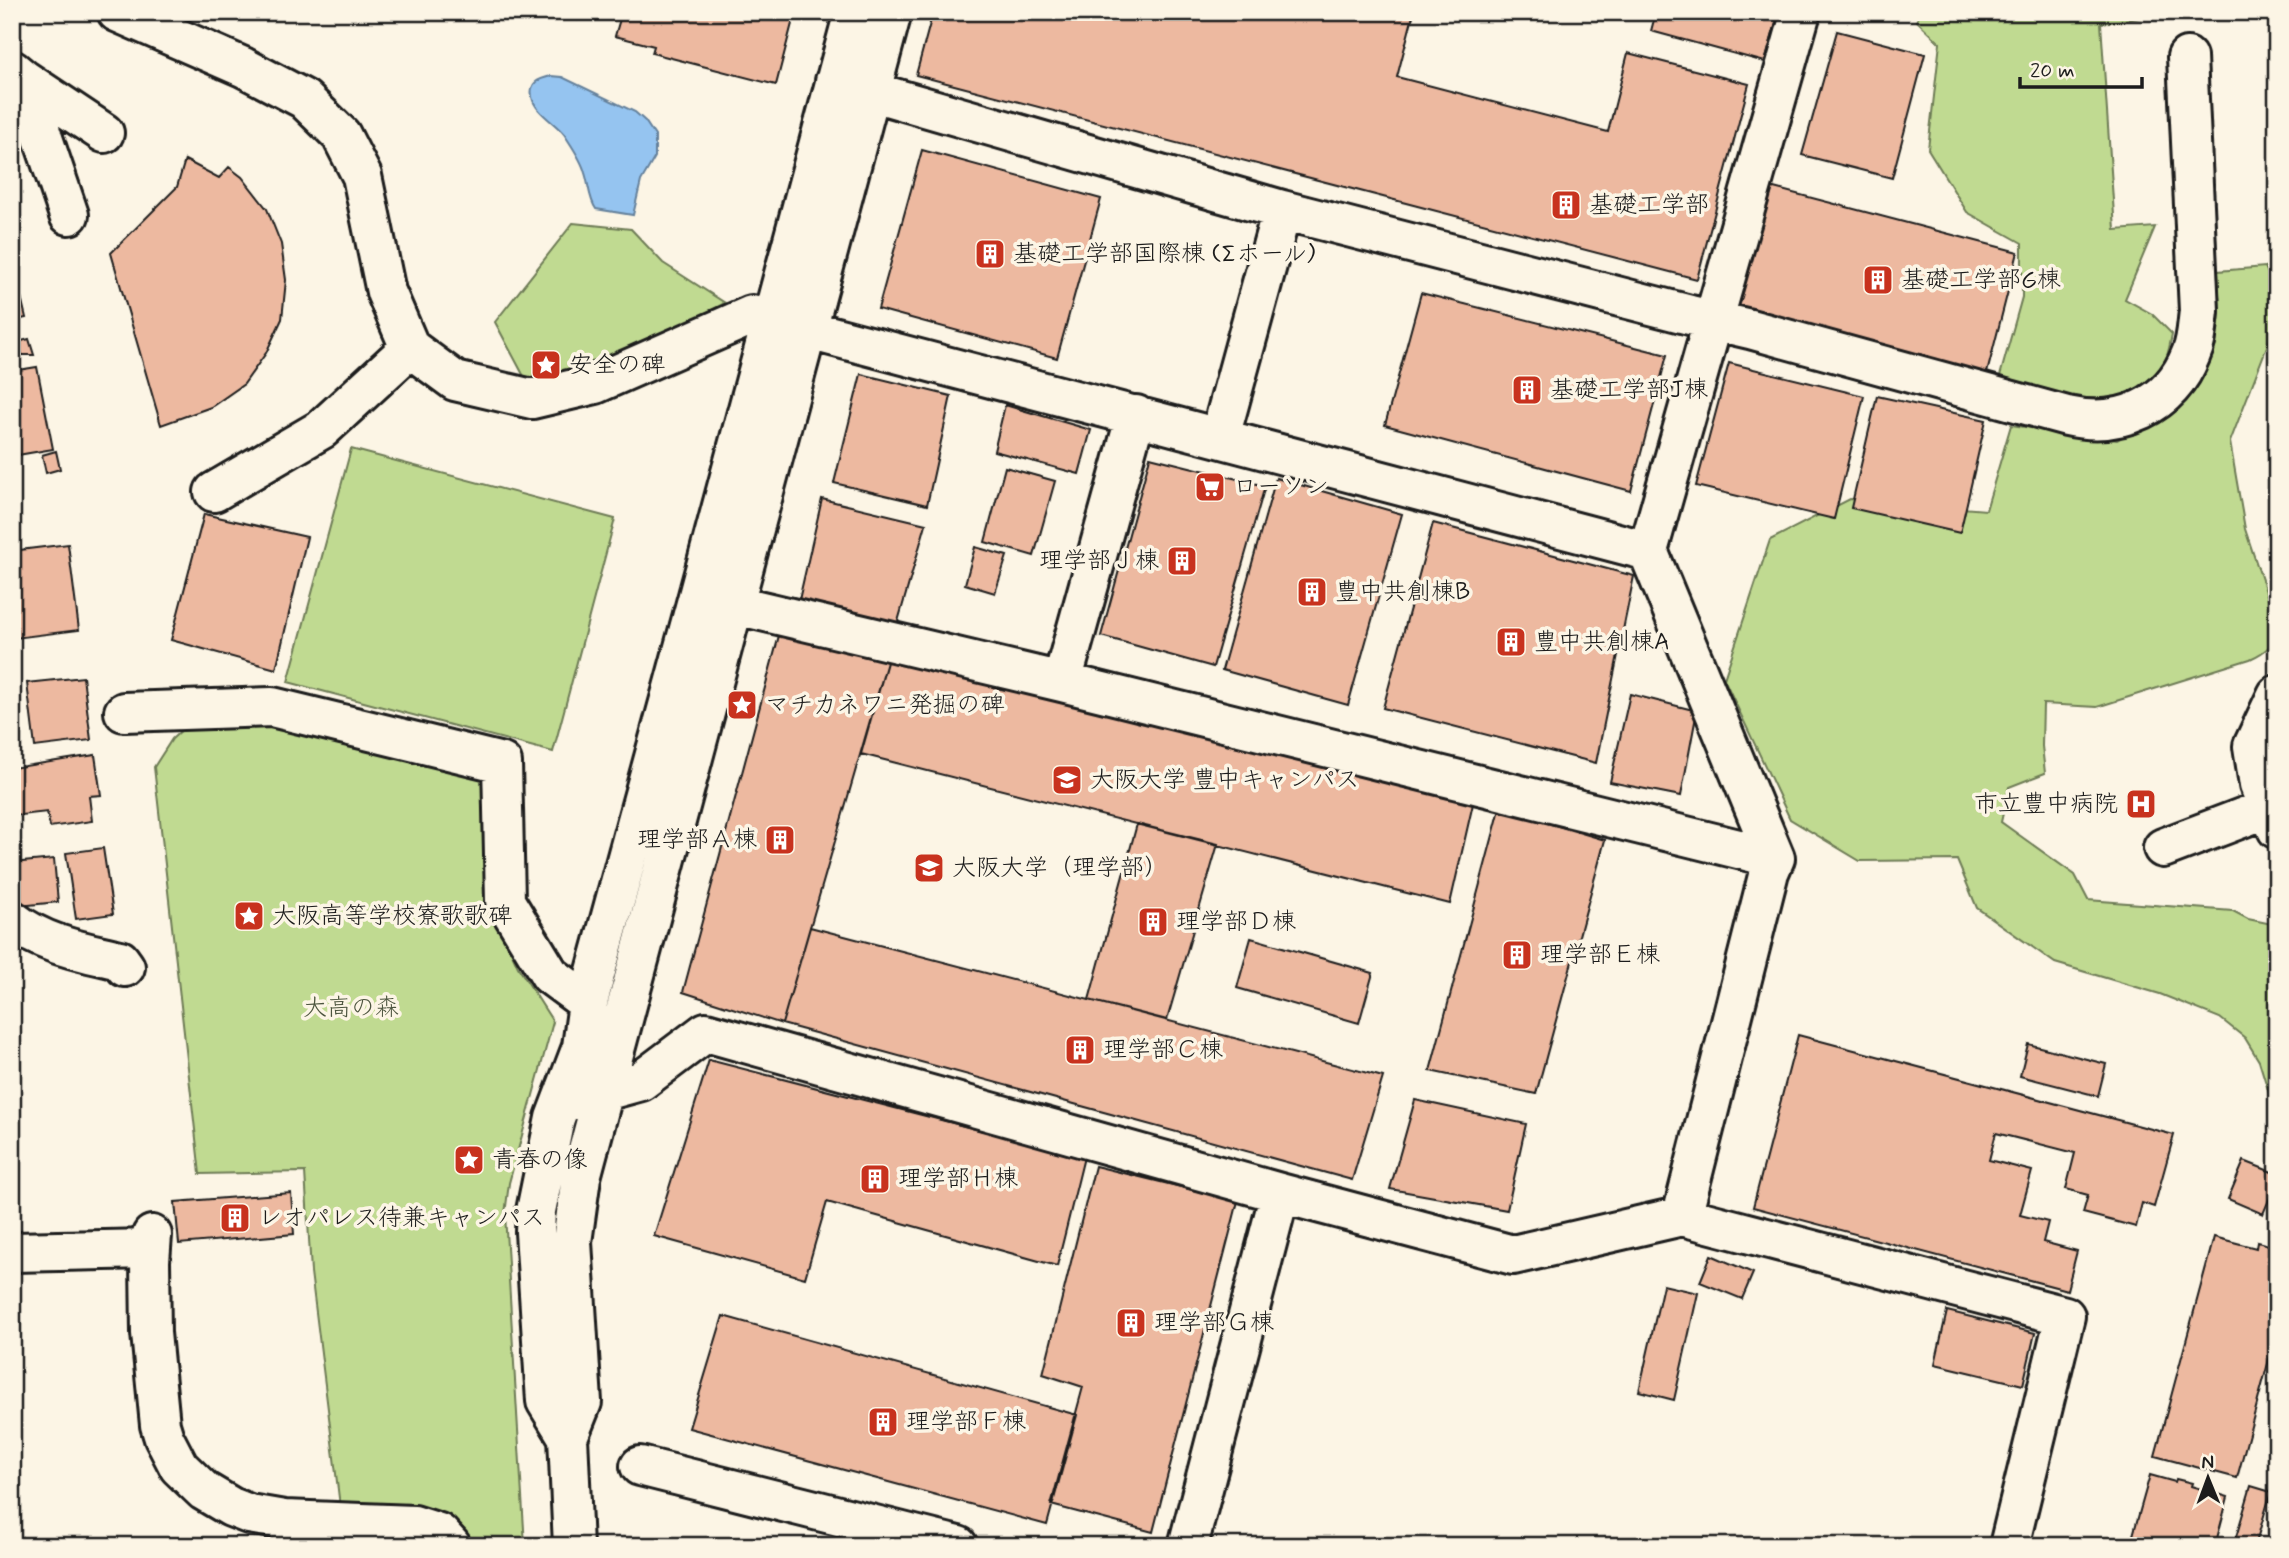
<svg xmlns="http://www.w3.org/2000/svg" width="2289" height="1558" font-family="Mynerve,'Klee One',sans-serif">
<rect width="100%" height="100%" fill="#fcf5e5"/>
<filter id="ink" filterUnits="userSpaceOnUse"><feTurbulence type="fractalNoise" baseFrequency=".0143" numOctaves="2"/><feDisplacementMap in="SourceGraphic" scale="14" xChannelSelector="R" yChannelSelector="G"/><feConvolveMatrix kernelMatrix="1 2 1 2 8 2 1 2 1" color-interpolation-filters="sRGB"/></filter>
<g filter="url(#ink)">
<path fill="#c0da91" stroke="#6e7b56" stroke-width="2" d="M1919,12H2186L2101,23L2115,230L2155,227L2125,299L2152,314L2172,334C2170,344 2168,357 2163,366C2157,376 2144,391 2132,395C2095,411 2036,386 2000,376L2022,297V243L1967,212L1928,149L1940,43L1917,21Z
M573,223L631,229L663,263L725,303L632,352L527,382L495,322Z
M2265,267L2277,292L2274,328L2230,442L2245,529L2277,625C2277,643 2266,652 2250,659L2097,707L2043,704L2042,746L2045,773L2009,787L2001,822L2075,875L2088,900L2233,911L2248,919L2277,925V1119L2259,1061L2245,1038L2220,1018L2160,994L2055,963L1977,908L1957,860L1860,861L1790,819L1724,679L1770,540L1850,499L1986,510L2011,425L2117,440L2167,413L2197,384L2216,346L2220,315L2218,271Z
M351,449L615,519L553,752L288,682Z
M267,724L484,776L499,925L518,967L553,1022L509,1183L505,1214L525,1546H470L465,1534L340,1506L311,1272L305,1172L200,1174L154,767L172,739L184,728Z"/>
<path fill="#95c4f0" stroke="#65819b" stroke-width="2" d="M551,76L562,77L635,112L645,121L655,136V157L641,181L633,215L596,209C589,199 589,185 585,173C582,160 571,145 564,134C554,122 535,112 532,97C529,82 539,79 551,76Z"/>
<path fill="#edb9a0" stroke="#1c1c1c" stroke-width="2" d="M548,12H580L577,20Z
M622,12H795L776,85L652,53L654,46L615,36Z
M933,12H1414L1397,77L1608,132L1628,53L1749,84L1697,279L916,75Z
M1656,12H1779L1765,62L1651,31Z
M1837,31L1925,54L1892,178L1802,155Z
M922,150L1101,199L1057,358L878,309Z
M185,160L219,178L229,167L242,177L267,209L281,244L286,280L282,319L266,353L244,384L211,407L161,425L111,253L177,187Z
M1770,187L2018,252L1987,373L1738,308Z
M12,271H15L26,318L12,321Z
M1421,293L1667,355L1631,491L1385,425Z
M29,339L34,355H22L18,342Z
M1729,363L1864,396L1834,519L1696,486Z
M37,367L53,449L12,456V371Z
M861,374L951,396L927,505L834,483Z
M1877,396L1986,420L1960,533L1851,508Z
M1005,405L1091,430L1079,474L994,451Z
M56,451L60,469L46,473L42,455Z
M1150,457L1265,486L1213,667L1101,636Z
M1005,467L1055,481L1034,556L985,542Z
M1276,478L1402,514L1348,705L1222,670Z
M822,499L926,524L897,625L799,600Z
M204,514L307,537L276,669L171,640Z
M1433,523L1634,576L1596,763L1383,708Z
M68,544L79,630L15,638L12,613V551Z
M975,547L1007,556L995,593L965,584Z
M781,628L889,655L782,1024L683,992Z
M889,655L1475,795L1450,904L861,754Z
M83,677L91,740L35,747L27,683Z
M1630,694L1697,711L1681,796L1610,782Z
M95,755L101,795L89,796L92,821L50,827L47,812L12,816V794H15L12,768Z
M1500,809L1605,840L1536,1094L1430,1071Z
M1137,824L1218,844L1167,1020L1089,1000Z
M103,848L113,914L76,919L66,853Z
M54,859L58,902L19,906L17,889L12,890V863Z
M810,927L1383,1077L1352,1180L782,1024Z
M1251,938L1373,973L1359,1023L1237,988Z
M1798,1035L2174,1135L2154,1207L2142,1203L2136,1227L2083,1213L2088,1195L2066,1189L2075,1153L1996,1133L1989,1160L2032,1171L2020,1215L2048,1222L2043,1242L2077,1251L2067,1290L1753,1207Z
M2028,1044L2106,1064L2098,1096L2020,1076Z
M709,1060L1084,1157L1057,1266L827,1202L805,1278L654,1236Z
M1415,1100L1526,1124L1507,1210L1390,1189Z
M2244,1161L2277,1174V1181L2263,1214L2228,1199Z
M1095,1166L1238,1201L1153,1532L1051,1505L1083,1387L1043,1374Z
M291,1193L294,1234L179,1244L175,1202Z
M2214,1237L2256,1248L2257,1242L2277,1247V1330L2237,1478L2155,1456Z
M1711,1255L1753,1273L1742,1299L1700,1282Z
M1663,1285L1698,1293L1674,1400L1639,1391Z
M1947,1311L2035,1333L2023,1385L1935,1364Z
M723,1316L1077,1415L1047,1525L689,1428Z
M2150,1475L2175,1482L2176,1479L2192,1483L2191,1486L2228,1497L2215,1546H2130Z
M2251,1486L2271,1492L2255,1546H2239L2234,1544Z"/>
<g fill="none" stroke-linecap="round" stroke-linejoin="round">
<g stroke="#1c1c1c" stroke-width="44">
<path id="minor" d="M117,12L243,67L304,99L341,135L362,176L386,292L410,348L455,381L532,399L595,384L752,315L1648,551
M12,70L23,79L69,215
M23,79L104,133
M835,81L1282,210L1690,315L1750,329L2067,416C2120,428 2170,407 2191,354C2197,341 2197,326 2199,311L2187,57
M1220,437L1282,210
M214,492L322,429L410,348
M711,599L1062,682L1775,858
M1062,682L1136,415
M2277,695L2253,746L2259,785L2277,829
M124,712L272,707L502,763L505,901L550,975L588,1003
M2163,848L2268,808
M12,920C44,945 81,951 120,960L125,967
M561,1103L641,1081L706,1032L1280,1193L1513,1255L1682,1216L2065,1316L2009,1546
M1682,1216L1769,872L1775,858L1648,551L1801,12
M152,1235L150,1261L151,1333L160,1425L164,1438L179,1467L204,1491L231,1507L249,1514L284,1520L414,1525L439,1533L451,1546
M13,1252L150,1249
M568,1437L546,1401L535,1232L536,1211L555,1118L582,1047L588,1003L595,975L698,596L854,12
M640,1466L958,1546
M573,1546L568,1437L582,1402L572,1242L581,1177L892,12
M1188,1546L1280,1193"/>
</g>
<use href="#minor" stroke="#fcf5e5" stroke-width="38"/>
</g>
</g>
<defs>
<g id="building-square" transform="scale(1.575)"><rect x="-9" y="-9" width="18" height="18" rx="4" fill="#c8321e" stroke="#fcf5e5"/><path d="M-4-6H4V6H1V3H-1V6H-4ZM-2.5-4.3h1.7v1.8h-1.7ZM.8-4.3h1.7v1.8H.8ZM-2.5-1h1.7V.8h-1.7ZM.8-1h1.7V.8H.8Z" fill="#fff"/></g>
<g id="sight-square" transform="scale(1.575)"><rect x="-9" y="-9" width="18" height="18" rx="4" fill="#c8321e" stroke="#fcf5e5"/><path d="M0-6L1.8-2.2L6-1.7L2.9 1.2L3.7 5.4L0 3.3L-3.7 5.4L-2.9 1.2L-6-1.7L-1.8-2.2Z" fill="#fff"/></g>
<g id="supermarket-square" transform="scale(1.575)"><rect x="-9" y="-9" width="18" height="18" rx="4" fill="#c8321e" stroke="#fcf5e5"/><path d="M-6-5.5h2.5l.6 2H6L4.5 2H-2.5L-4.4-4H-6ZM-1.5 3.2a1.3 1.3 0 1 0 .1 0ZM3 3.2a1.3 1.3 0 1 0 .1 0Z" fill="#fff"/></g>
<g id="university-square" transform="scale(1.575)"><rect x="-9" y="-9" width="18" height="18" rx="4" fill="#c8321e" stroke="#fcf5e5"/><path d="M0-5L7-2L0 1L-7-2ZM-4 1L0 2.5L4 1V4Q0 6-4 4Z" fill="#fff"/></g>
<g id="hospital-square" transform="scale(1.575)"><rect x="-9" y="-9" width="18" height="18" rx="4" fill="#c8321e" stroke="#fcf5e5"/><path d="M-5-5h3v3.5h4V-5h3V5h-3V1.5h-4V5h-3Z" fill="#fff"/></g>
</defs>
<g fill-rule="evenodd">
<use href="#building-square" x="1566" y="205"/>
<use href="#building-square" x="990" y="254"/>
<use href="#building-square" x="1878" y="280"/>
<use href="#sight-square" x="546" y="365"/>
<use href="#building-square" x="1527" y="390"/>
<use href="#supermarket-square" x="1210" y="487"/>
<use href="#building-square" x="1182" y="561"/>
<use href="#building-square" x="1312" y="592"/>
<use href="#building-square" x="1511" y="642"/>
<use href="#sight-square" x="742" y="705"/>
<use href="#university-square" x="1067" y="780"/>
<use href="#hospital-square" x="2141" y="804"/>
<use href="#building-square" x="780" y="840"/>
<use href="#university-square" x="929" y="868"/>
<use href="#sight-square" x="249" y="916"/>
<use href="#building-square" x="1153" y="922"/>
<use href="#building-square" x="1517" y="955"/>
<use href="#building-square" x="1080" y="1050"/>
<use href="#sight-square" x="469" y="1160"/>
<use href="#building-square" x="875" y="1179"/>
<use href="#building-square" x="235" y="1218"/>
<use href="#building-square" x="1131" y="1323"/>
<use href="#building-square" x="883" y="1422"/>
</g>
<g text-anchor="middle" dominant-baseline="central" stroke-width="7" stroke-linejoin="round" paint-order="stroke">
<g font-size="24" fill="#1c1c1c" stroke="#fcf5e5" text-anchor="start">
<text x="1589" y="205">基礎工学部</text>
<text x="1013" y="254">基礎工学部国際棟 (Σホール)</text>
<text x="1901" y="280">基礎工学部G棟</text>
<text x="569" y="365">安全の碑</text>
<text x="1550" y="390">基礎工学部J棟</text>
<text x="1233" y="487">ローソン</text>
<text x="1159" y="561" text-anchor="end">理学部Ｊ棟</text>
<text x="1335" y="592">豊中共創棟B</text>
<text x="1534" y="642">豊中共創棟A</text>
<text x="765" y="705">マチカネワニ発掘の碑</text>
<text x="1090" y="780">大阪大学 豊中キャンパス</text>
<text x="2118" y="804" text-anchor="end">市立豊中病院</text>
<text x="757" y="840" text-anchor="end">理学部Ａ棟</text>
<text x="952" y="868">大阪大学（理学部）</text>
<text x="272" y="916">大阪高等学校寮歌歌碑</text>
<text x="1176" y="922">理学部Ｄ棟</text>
<text x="1540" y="955">理学部Ｅ棟</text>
<text x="1103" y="1050">理学部Ｃ棟</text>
<text x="492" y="1160">青春の像</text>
<text x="898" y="1179">理学部Ｈ棟</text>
<text x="258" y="1218">レオパレス待兼キャンパス</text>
<text x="1154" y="1323">理学部Ｇ棟</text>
<text x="906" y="1422">理学部Ｆ棟</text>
</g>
<g font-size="24" fill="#4d553f" stroke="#fcf5e5">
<text x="351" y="1008">大高の森</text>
</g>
</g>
<rect width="2289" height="1558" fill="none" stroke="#fcf5e5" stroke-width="42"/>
<rect x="21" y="21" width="2247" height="1516" fill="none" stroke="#1c1c1c" stroke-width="2.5" filter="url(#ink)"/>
<g transform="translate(2208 1478) rotate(359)" stroke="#fcf5e5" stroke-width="5" paint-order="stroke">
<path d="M0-5L12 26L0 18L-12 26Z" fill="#1c1c1c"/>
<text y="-10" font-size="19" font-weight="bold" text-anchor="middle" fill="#1c1c1c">N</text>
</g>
<path d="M2020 77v10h122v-10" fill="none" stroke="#1c1c1c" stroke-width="3.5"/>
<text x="2030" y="77" font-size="21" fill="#1c1c1c" stroke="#fcf5e5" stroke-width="5" paint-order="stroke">20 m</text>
</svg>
